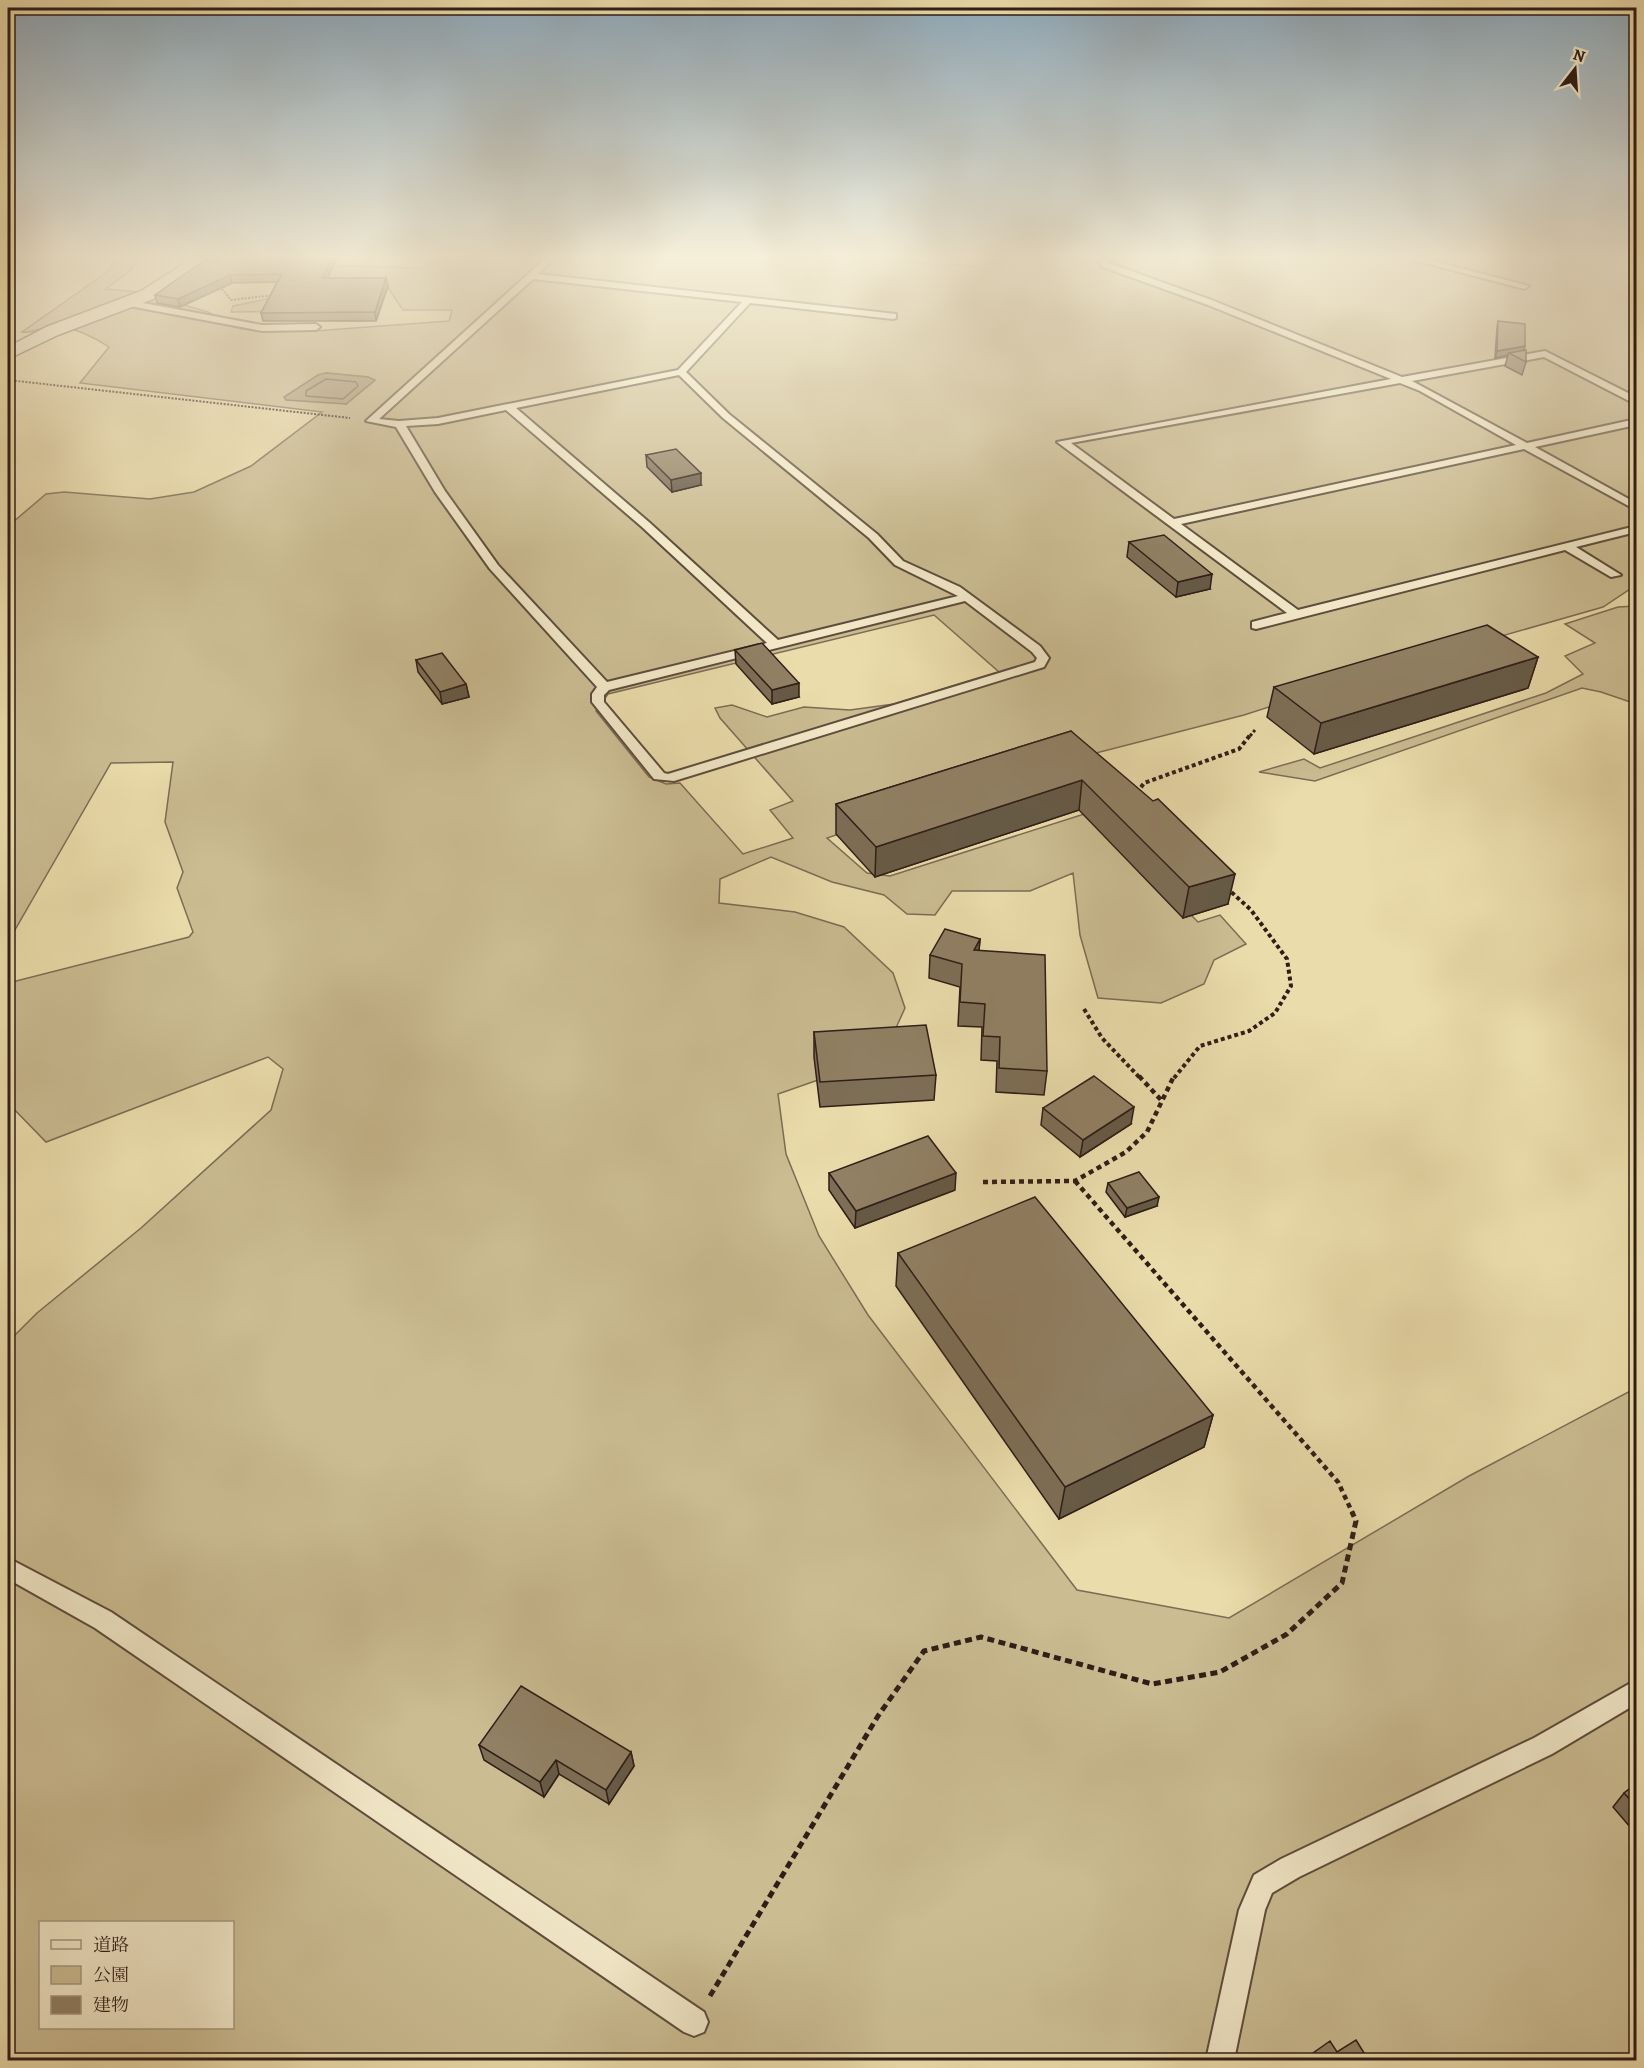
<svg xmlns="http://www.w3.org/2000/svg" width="1644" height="2068" font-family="Alegreya,'Noto Serif JP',serif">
<rect width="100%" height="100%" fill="#ebdcab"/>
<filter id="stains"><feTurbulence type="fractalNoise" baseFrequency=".00333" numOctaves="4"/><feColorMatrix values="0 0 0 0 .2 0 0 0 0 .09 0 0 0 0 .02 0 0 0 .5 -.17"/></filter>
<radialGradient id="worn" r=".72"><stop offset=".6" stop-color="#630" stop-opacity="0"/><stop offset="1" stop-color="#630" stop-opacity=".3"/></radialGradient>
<path fill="#cbbc92" stroke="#7d6c54" stroke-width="1.5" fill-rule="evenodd" d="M118,256H139L130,271L106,289L140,292L208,312L242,329L314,331L449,321L452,310H403L386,285H331L319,265L422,268L428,256H798L976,266L980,256H1636V585L1603,607L1397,666L1244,715L1026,771L827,838L867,873L890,876L1103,808L1108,832L1198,922L1220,915L1246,944L1214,960L1204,984L1161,1003L1098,998L1080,935L1073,873L1030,891H952L935,915L907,914L884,895L832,882L771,857L720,879L719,903L795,912L844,927L893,973L905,1008L890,1041L818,1080L778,1094L786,1154L819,1236L868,1315L1077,1590L1229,1618L1469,1476L1636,1388V2060H8V1342L37,1313L141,1228L271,1110L283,1069L268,1057L46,1142L8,1103V983L189,937L193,932L177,888L183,872L165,822L173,762L111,763L8,942V522H13L46,494L64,492L150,499L194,492L251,466L322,412L80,383L109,347C94,337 73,327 55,326C43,325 35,334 22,332L107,272ZM326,373L368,377L374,381L346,404L295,392L318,376ZM934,615L999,672L894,704L850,710L804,707L767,717L732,705L715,708L720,718L793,801L770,810L793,838L743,854L680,783L666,784L649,777L596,711L608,694ZM40,1922H232V2028H40Z
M282,296L319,311L231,312L233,306Z
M1636,606V704L1601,692L1582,688L1315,781L1259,772L1304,759L1320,768L1546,693L1583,674L1565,656L1595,643L1565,624L1618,607Z"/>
<path fill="#ab9b79" stroke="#796952" stroke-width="1.5" d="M326,373L368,377L375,380L346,404L286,400L284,397L318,375Z"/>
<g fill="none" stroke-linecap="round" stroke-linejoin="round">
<path stroke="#6d5c48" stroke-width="1.5" d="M326,379L356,382L358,386L343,399L306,396V391Z"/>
<g stroke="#5e4d3c" stroke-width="4">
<path id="service" d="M548,256H557L538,274L896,314V318L893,319L750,303L686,372L729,414L877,534L903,561L960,587L1040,646L1049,658L1044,667L674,781L654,779L592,702V694L597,687L490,569L435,492L396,427L366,421ZM533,279L742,302L678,370L438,418L399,421L379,419ZM679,375L723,418L869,538L895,565L958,596L778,640L650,523L516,408ZM506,410L642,527L767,643L607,682L498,565L445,491L406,426L438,424ZM965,601L1032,652L1037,658L1035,662L668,774L664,773L604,702V695L609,690Z
M1090,256H1100L1109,263L1214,301L1402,377L1545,351L1636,397V404L1633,403L1544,357L1412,381L1527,443L1636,419V425L1535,447L1636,503V510L1524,449L1181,524L1298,610L1636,526V532L1576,547L1621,575L1611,577L1565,550L1256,629L1252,628V622L1287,613L1057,442L1391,379L1208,305L1103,267ZM1400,383L1420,391L1516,445L1174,519L1071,443Z
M1398,256H1414L1529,286L1525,289Z
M127,300L262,325L316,324L320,327L316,330L262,331L124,305V301Z
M8,1558L111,1612L704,2012L708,2022L704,2032L694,2036L684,2032L95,1628L8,1579Z
M1636,1680V1704L1552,1754L1299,1877L1272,1893L1265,1910L1234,2060H1206L1239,1910L1254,1875L1281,1859L1534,1738Z"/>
</g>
<g stroke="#5e4d3c" stroke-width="3">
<path id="tertiary" d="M196,256H216L153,299L58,335L8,359V347L46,327L141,291Z"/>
</g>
<path stroke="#2f1d17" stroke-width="2" stroke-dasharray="2 1.5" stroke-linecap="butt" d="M215,287L223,290L231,300L274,295
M8,380L350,418"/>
<path stroke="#2f1d17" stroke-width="3" stroke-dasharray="3 2" stroke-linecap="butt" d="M1250,736L1255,730"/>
<path stroke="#2f1d17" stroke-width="4" stroke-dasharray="4 3" stroke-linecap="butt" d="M1137,793L1144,783L1239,749L1251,734
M1084,1009L1102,1038L1140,1078
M1174,1078L1200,1046L1249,1031L1275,1013L1291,986L1287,959L1251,910L1228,889"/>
<path stroke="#2f1d17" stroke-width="4.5" stroke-dasharray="5 4" stroke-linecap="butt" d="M1139,1076L1162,1101
M1075,1181L1338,1482L1353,1514
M983,1182L1075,1181L1126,1152L1147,1132L1174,1076"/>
<path stroke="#2f1d17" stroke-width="5" stroke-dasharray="7 4.5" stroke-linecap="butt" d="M710,1996L878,1716L924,1651L981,1637L1152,1684L1220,1672L1287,1634L1342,1583L1356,1521L1352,1512"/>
<use href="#service" fill="#f2e8c8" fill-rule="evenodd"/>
<use href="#tertiary" fill="#f2e8c8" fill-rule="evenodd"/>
</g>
<path fill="#7d6e56" stroke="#2f1d17" stroke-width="1.5" d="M211,256L328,278H386L388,286L376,321H263L261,313L277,282L232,283L180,307L157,303L155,295Z
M1498,321L1523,351L1526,362L1522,375L1505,366L1508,355L1495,358L1497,327Z
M646,455L701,485L672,492L647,467Z
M1129,542L1210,589L1176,597L1127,557Z
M735,650L799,697L772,704L736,664Z
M1538,657L1528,688L1314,754L1267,717L1274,687Z
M416,660L466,684L469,697L442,704L418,672Z
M1071,731L1228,904L1183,918L1079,810L875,877L836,834V804Z
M980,939L979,951L1047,1071L1044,1095L996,1092L997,1061L981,1060L982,1027L958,1026L960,987L929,978L930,955Z
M814,1032L936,1075L934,1100L820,1107L814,1057Z
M1043,1108L1131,1124L1080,1157L1041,1125Z
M829,1173L955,1190L855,1228L829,1190Z
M1108,1183L1157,1206L1125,1217L1106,1192Z
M898,1253L1213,1415L1204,1447L1059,1519L896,1286Z
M479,1745L631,1752L634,1766L609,1804L559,1774L544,1797L484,1760Z
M1636,1784V1834L1613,1807L1624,1793Z"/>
<path fill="#665a46" stroke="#2f1d17" stroke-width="1.5" d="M333,256H338L324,286L322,278Z
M230,275L232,283L180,307L178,299Z
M386,278L388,286L376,321L375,312Z
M1525,346L1523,353H1509L1508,355L1495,358L1497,351Z
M701,473V485L672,492L671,480Z
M1212,574L1210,589L1176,597L1178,582Z
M1538,657L1528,688L1314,754L1321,723Z
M799,683V697L772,704V690Z
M466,684L469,697L442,704L440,692Z
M1082,780L1079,810L875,877L876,847Z
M1235,874L1228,904L1183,918L1189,887Z
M980,939L978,962L974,950Z
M1134,1107L1131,1124L1080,1157L1083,1140Z
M956,1173L955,1190L855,1228L856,1211Z
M1159,1197L1157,1206L1125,1217L1127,1208Z
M1213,1415L1204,1447L1059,1519L1065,1487Z
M631,1752L634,1766L609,1804L606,1790Z
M556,1760L559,1774L544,1797L540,1782Z"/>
<path fill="#918064" stroke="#2f1d17" stroke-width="1.5" d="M211,256H333L322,278H386L375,312L261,313L282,274L230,275L178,299L155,295Z
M1498,321L1525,324V346L1497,351Z
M1526,350V362L1509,353Z
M676,449L701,473L671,480L646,455Z
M1164,535L1212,574L1178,582L1129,542Z
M1487,625L1538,657L1321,723L1274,687Z
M762,643L799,683L772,690L735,650Z
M442,653L466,684L440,692L416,660Z
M1071,731L1153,801L1158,799L1235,874L1189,887L1082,780L876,847L836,804Z
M945,929L980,939L974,950L1045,955L1047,1071L999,1068L1000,1037L983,1036L985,1004L960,1002L962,964L930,955Z
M926,1025L936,1075L820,1082L814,1032Z
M1094,1076L1134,1107L1083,1140L1043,1108Z
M928,1136L956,1173L856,1211L829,1173Z
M1139,1172L1159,1197L1127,1208L1108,1183Z
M1035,1197L1213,1415L1065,1487L898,1253Z
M521,1686L631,1752L606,1790L556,1760L540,1782L479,1745Z
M1636,1784V1806L1624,1793Z
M1356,2040L1369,2061H1308L1306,2058L1330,2041L1337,2052Z"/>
<linearGradient id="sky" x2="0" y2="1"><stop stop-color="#8faabc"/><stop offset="0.47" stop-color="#f6efd9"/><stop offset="1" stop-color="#f6efd9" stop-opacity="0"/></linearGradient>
<rect width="1644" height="546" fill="url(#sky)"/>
<rect width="1644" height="2068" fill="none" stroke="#ebdcab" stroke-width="30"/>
<rect x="9" y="9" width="1626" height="2050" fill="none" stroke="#2f1d17" stroke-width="3"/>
<rect x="15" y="15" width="1614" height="2038" fill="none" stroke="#2f1d17" stroke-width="1.5"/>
<rect x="39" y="1921" width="195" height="108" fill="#f2e8c8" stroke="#a49781" stroke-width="1.5"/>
<rect x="51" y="1940" width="30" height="9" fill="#f2e8c8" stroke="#a49781" stroke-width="1.5"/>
<text x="93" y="1951" font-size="18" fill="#2f1d17">道路</text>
<rect x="51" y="1966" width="30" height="18" fill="#cbbc92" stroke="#a49781" stroke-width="1.5"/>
<text x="93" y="1981" font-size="18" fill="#2f1d17">公園</text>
<rect x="51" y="1996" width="30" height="18" fill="#918064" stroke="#a49781" stroke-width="1.5"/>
<text x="93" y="2011" font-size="18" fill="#2f1d17">建物</text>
<g transform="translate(1575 69) rotate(17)" stroke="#f2e8c8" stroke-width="4.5" paint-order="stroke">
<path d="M0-4.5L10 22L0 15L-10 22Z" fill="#2f1d17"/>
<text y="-9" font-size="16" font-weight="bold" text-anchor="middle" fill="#2f1d17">N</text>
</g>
<rect width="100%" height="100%" filter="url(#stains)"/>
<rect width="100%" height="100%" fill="url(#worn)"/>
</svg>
